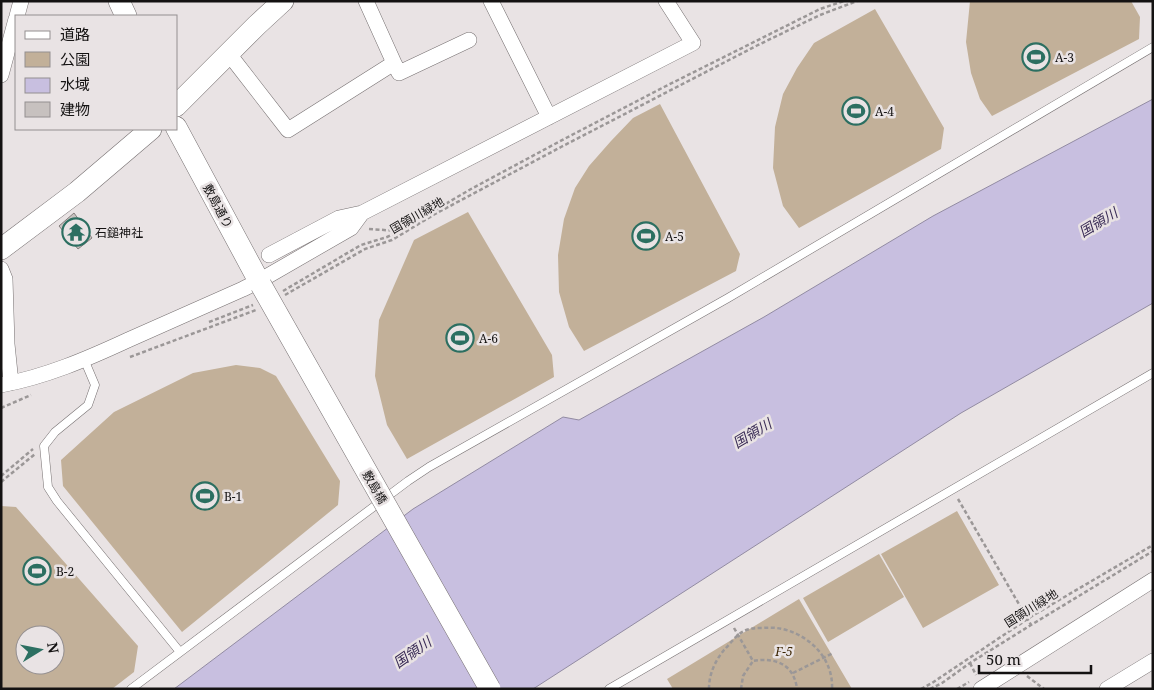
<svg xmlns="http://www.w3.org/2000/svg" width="1154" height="690" font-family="'Noto Serif','Noto Sans JP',serif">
<rect width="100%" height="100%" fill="#e9e3e4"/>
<path fill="#c2b099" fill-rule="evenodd" d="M970,1H1131L1140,17L1139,39L992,116L980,99L971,73L966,42Z
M875,9L944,128L941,149L799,228L783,206L773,168L775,127L783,94L797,68L814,43Z
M660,104L740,254L736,271L584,351L569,327L559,292L558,255L564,219L575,188L589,166L611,141L633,118Z
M468,212L552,355L554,377L407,459L387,425L375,376L379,320L414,240Z
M236,365L260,368L276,376L340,481L338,505L182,632L63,486L61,460L114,412L193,373Z
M1,506L16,507L138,646L134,672L112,689H1ZM25,635H55V665H25Z
M957,511L999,585L923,628L881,554Z
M879,554L904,597L828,642L803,598Z
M799,599L852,689H673L667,679Z"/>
<path fill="#c8bfe0" stroke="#928ba2" d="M1153,99V303L961,413L533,689H174L413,509L563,417L579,420L764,317L933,216Z"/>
<path fill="#c7c1bf" stroke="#847e7d" d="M74,213L92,238L78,249L59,226Z"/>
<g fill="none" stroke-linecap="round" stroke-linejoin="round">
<g stroke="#767071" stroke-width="9">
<path id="lane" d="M84,359L95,385L88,405L55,432L44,446L48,487L57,501L180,652
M131,689L408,481L429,467L728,298L1153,47
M609,689L1153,373"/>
</g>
<g stroke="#767071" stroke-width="16">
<path id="street" d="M491,1L549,117
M17,16L21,1
M229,54L288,130L394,63L366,1
M394,63L399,73L469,40
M1,75L16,19
M269,255L339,218L362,213
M1,269L5,279L7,344L11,383
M1,385C45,377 87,359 128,340C166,323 205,306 243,289L259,281L351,228L362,213L693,43L666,1
M981,689L1153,580
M1107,689L1153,661"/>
</g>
<g stroke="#767071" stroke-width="22">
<path id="secondary" d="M119,1L126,16
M176,106L257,25L283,1
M176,127L261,285
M1,249L77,192L151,129"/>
</g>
<path stroke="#9b9797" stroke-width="2.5" stroke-dasharray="4 2.5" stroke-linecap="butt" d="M369,229L399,231L471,189L566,138L664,87L820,9L844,1
M283,291L361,245L387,237L398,232
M285,295L365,249L392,240L435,214L561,147L756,46L820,15L857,1
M209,322L253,305
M130,357L256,310
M1,408L31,395
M1,476L33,449
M1,482L35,454
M958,499L1031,625L1153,551
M734,628L753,661C775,657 794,664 797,689
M970,663L976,675
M793,673L833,653
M1027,676L1044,689
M709,689C709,674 715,661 724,650C730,644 736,635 744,631C750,628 756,628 763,628C797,624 834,652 832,689
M741,689L743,676L753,661
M921,689L932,683L1032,616L1153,545
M930,689L942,683L970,663L1031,625
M957,689L969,682"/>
<use href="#lane" stroke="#fff" stroke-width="8"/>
<use href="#street" stroke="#fff" stroke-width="15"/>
<use href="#secondary" stroke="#fff" stroke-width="21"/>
<g stroke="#767071" stroke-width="22" stroke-linecap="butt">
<path id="secondary-bridge" d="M261,285L490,689"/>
</g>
<use href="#secondary-bridge" stroke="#fff" stroke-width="21"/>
</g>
<defs>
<g id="stadium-ring" transform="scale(1.4375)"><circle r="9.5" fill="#e9e3e4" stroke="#2c6f61" stroke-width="1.5"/><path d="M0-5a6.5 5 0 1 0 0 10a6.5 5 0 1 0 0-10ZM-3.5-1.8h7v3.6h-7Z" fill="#2c6f61"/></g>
<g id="temple-ring" transform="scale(1.4375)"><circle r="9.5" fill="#e9e3e4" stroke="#2c6f61" stroke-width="1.5"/><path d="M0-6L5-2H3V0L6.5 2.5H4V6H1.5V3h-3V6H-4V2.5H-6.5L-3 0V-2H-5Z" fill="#2c6f61"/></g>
</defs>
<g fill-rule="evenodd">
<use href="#stadium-ring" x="1036" y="57"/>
<use href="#stadium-ring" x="856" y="111"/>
<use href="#temple-ring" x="76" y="232"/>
<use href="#stadium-ring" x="646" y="236"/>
<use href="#stadium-ring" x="460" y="338"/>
<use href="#stadium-ring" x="205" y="496"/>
<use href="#stadium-ring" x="37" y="571"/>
</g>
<g text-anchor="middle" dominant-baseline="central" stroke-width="5" stroke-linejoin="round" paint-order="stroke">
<g font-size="12" fill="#141212" stroke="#e9e3e4" text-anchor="start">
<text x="1055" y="57">A-3</text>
<text x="875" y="111">A-4</text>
<text x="95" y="232">石鎚神社</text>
<text x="665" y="236">A-5</text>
<text x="479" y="338">A-6</text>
<text x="224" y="496">B-1</text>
<text x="56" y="571">B-2</text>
</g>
<g font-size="12" fill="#141212" stroke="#e9e3e4">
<text transform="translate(218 206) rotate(62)">敷島通り</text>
<text transform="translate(417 215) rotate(-30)">国領川緑地</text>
<text transform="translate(375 487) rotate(60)">敷島橋</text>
<text transform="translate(1031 608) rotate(-32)">国領川緑地</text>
</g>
<g font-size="12" font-style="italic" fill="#3b2400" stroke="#e9e3e4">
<text x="784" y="651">F-5</text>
</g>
<g font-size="14" font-style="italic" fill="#372954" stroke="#e9e3e4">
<text transform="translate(1098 222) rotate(-31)">国領川</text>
<text transform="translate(752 433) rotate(-31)">国領川</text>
<text transform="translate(412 652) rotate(-35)">国領川</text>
</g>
</g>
<rect width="1154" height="690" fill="none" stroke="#141212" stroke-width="5"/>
<rect x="15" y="15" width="162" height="115" fill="#e9e3e4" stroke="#948f90"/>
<rect x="25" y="31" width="25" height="8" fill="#ffffff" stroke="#948f90"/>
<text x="60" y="40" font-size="15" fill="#141212">道路</text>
<rect x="25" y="52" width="25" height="15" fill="#c2b099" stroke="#948f90"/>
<text x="60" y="65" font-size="15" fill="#141212">公園</text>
<rect x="25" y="78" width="25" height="15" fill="#c8bfe0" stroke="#948f90"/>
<text x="60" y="90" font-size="15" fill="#141212">水域</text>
<rect x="25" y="102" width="25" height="15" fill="#c7c1bf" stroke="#948f90"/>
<text x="60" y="115" font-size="15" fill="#141212">建物</text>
<g transform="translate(40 650) rotate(80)"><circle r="24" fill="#e9e3e4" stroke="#948f90"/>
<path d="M0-4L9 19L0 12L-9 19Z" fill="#2c6f61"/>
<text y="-8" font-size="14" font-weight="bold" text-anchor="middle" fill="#141212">N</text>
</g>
<path d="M979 665v8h112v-8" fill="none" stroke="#141212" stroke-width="2.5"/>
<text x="986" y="665" font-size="15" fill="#141212" stroke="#e9e3e4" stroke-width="4" paint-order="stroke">50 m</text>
</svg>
